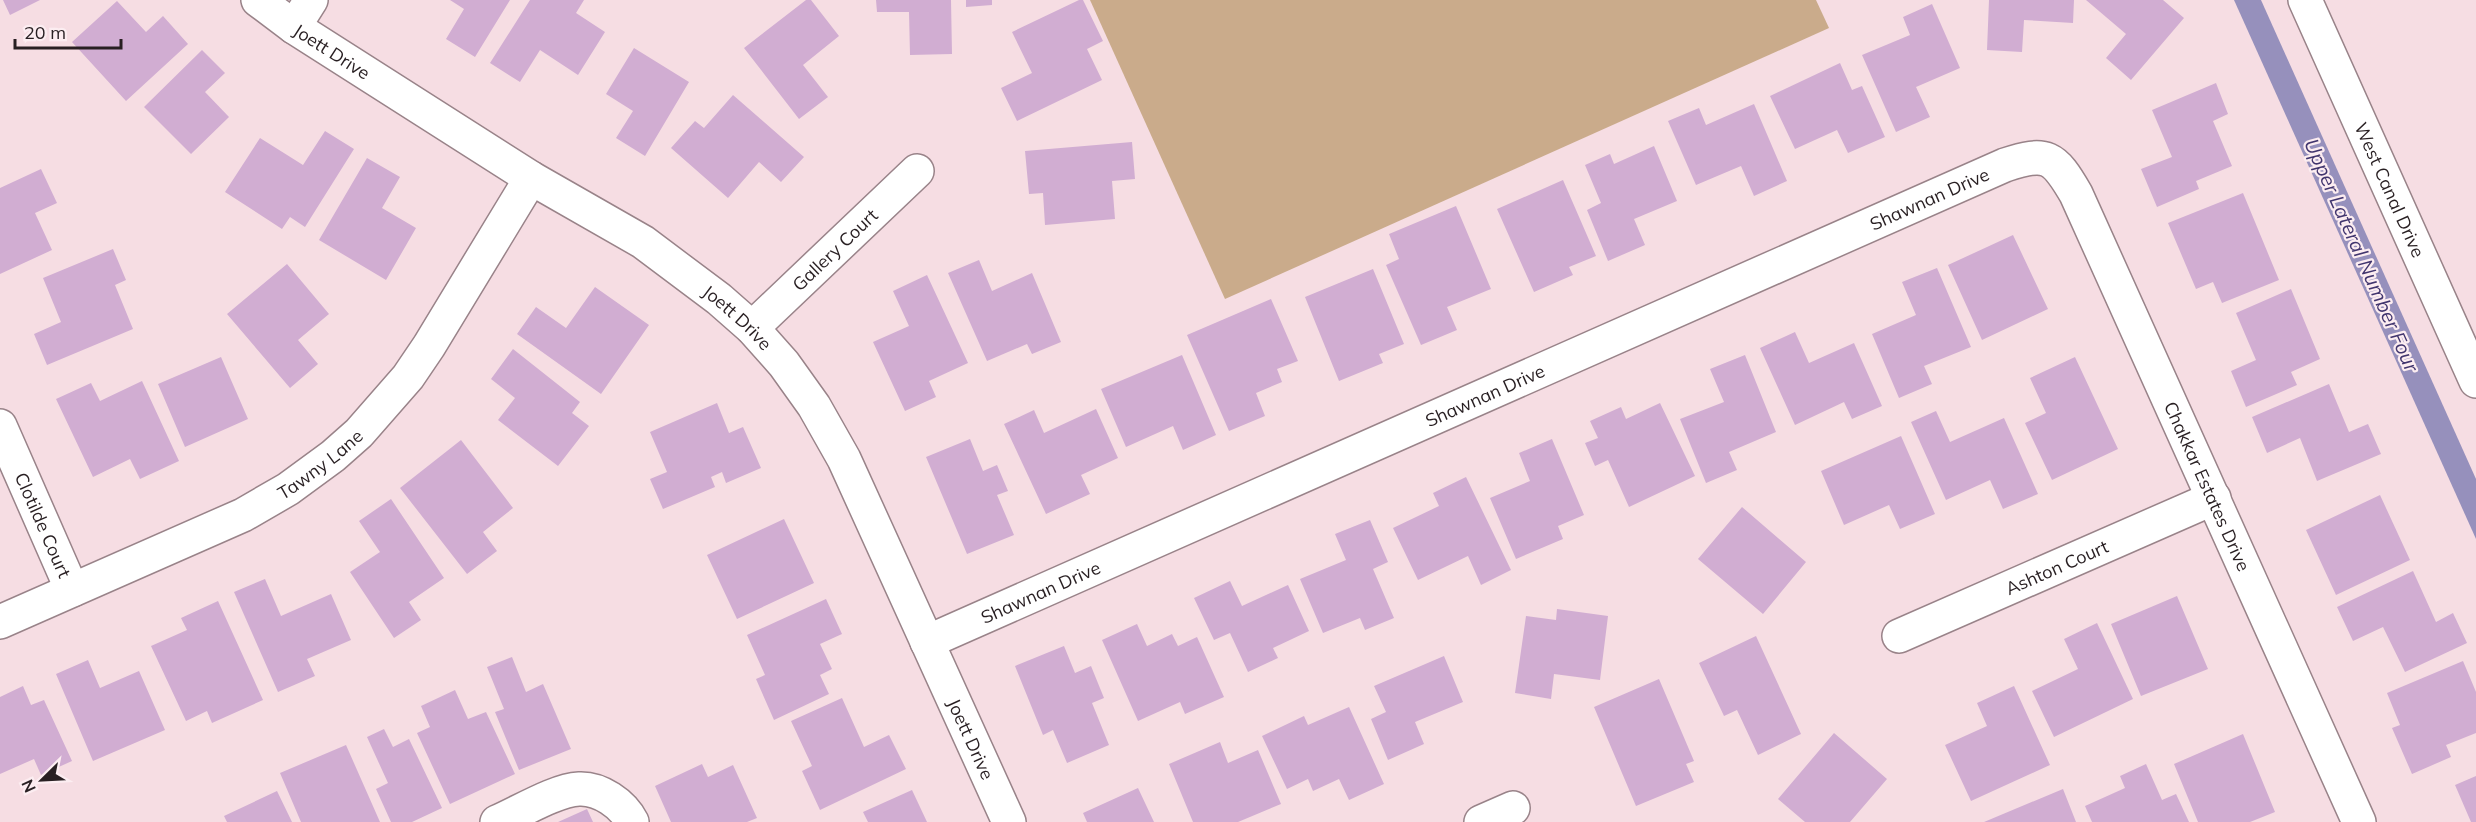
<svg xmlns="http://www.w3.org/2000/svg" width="2476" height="822" font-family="Mulish,sans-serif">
<rect width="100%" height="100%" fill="#f6dde3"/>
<path fill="#caab8b" d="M1090,0H1816L1829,28L1225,299Z"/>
<path fill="#9690bc" d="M2234,0H2261L2476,479V539Z"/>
<path fill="#d1add2" d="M3,0H40L10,15Z
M450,0H510L475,57L446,39L464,9Z
M530,0H584L576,13L605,32L578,75L540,50L520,82L490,63Z
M806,0H811L839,36L803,65L828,97L799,119L744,48Z
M876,0H951L952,54L910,55L909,12H877Z
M966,0H992V5L966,7Z
M1079,0H1083L1103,41L1087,49L1102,80L1017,121L1001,88L1032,73L1012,32Z
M1989,0H2074L2073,23L2024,20L2022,52L1987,50Z
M2086,0H2163L2184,18L2131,80L2106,58L2126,34Z
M117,1L146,32L163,16L188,44L126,101L72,42Z
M1932,4L1960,68L1916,87L1930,117L1896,132L1862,55L1910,35L1903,17Z
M634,48L689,82L645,156L616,138L633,111L606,94Z
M202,50L225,73L205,92L229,117L191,154L144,107Z
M1840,63L1852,90L1862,86L1885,137L1848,153L1837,130L1795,149L1770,96Z
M2216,83L2228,114L2213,121L2232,166L2196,181L2199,189L2157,207L2141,169L2172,157L2152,110Z
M733,95L804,157L781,182L759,162L728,198L671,148L695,121L704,128Z
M1754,104L1787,181L1754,196L1741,166L1696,185L1668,121L1699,108L1706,125Z
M325,131L354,149L305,227L290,217L282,229L225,192L260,138L303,165Z
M1132,142L1135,179L1112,181L1115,219L1045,225L1043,193L1029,194L1025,151Z
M1654,146L1677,201L1634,219L1645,245L1608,261L1587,210L1601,203L1585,165L1610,154L1614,164Z
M367,158L400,177L382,208L416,228L386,280L319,240Z
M41,169L57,203L35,213L52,250L0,274V188Z
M1563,180L1596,256L1569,267L1573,275L1534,292L1497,209Z
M2243,193L2279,280L2222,303L2213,282L2196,289L2168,223Z
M1456,206L1491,289L1447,307L1457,330L1421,345L1386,265L1399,259L1389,234Z
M2013,235L2048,309L1982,340L1948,265Z
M113,249L126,280L115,285L133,329L47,365L34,334L61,322L43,278Z
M979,260L992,291L1032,273L1061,342L1032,354L1027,344L987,361L948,273Z
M287,264L329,314L298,340L318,364L290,388L227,314Z
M1937,268L1971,347L1924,366L1932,384L1899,398L1872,334L1916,315L1902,282Z
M1373,269L1404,344L1379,354L1383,363L1339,381L1305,297Z
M927,275L968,363L929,381L936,397L905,411L873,342L909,326L893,291Z
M595,287L649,325L601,394L517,334L536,307L566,328Z
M2291,289L2320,359L2291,372L2297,385L2246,407L2231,371L2256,360L2236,313Z
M1271,299L1298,361L1277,369L1282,382L1256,393L1265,416L1229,431L1187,335Z
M1795,332L1809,363L1854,343L1882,406L1852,419L1844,402L1795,425L1760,348Z
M513,349L580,402L572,413L589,426L558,466L498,420L515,398L491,379Z
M1182,355L1216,435L1183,450L1173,426L1126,447L1101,389Z
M1745,355L1776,432L1729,452L1737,470L1706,483L1680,419L1724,402L1710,369Z
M221,357L248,419L185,447L158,384Z
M2075,357L2118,449L2052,480L2025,423L2046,413L2030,378Z
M142,381L179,461L140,479L130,459L93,477L56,399L91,383L100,401Z
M2329,384L2349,432L2368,424L2381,454L2317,481L2300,438L2267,453L2252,417Z
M717,403L729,433L743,427L761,468L726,483L722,472L711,477L715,487L663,509L650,479L667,472L650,432Z
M1660,403L1695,476L1629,507L1608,460L1595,466L1585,443L1598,438L1590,421L1621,407L1626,419Z
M1096,409L1118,458L1081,475L1090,494L1046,514L1004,424L1034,410L1044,433Z
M1936,411L1950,442L2004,418L2038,494L2003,509L1990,480L1946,500L1911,422Z
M1901,436L1935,514L1900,529L1889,505L1844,525L1821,471Z
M970,439L983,471L997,465L1008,491L997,495L1014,535L967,554L926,457Z
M1552,439L1584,515L1558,526L1563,539L1516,559L1490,498L1530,481L1519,453Z
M461,440L513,508L483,532L497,551L467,574L400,488Z
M1466,477L1511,570L1481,585L1468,556L1418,580L1393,528L1439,506L1433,493Z
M2380,495L2410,560L2336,595L2306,530Z
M391,499L444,578L409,602L421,620L394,638L350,572L380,552L359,521Z
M1742,507L1806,562L1763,614L1698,559Z
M784,519L814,583L737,619L707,555Z
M1370,520L1388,562L1373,569L1394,618L1365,630L1360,618L1323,633L1300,579L1346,560L1335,534Z
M2413,571L2436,622L2453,613L2467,643L2405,672L2383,627L2353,641L2337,607Z
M265,579L281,616L331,594L351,640L307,659L315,676L278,692L234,592Z
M1230,581L1242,606L1288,585L1309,631L1273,648L1278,658L1248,672L1230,633L1214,640L1194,598Z
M2177,596L2208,669L2141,696L2111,624Z
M826,599L842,634L820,644L832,669L820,675L829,694L774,720L756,679L765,675L747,635Z
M218,601L263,700L212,723L207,711L186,721L151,646L187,630L181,618Z
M1557,609L1608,616L1600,680L1554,674L1551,699L1515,693L1526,616L1556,620Z
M2097,623L2133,699L2054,737L2032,691L2078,669L2064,639Z
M1137,624L1147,646L1172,634L1178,646L1197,637L1224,697L1185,714L1180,702L1138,721L1102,640Z
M1756,636L1801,734L1758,755L1737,710L1724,716L1699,663Z
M1064,646L1075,673L1091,666L1104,698L1092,703L1109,745L1067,763L1053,730L1043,735L1015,666Z
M1444,656L1463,702L1415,722L1424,744L1388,760L1371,719L1386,712L1374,686Z
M512,657L526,692L543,684L571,749L519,770L495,712L504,709L487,667Z
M88,660L100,688L139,671L165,730L93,761L56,674Z
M2463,661L2476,692V733L2446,745L2451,757L2412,774L2392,728L2400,725L2387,693Z
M1659,679L1694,761L1686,764L1694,782L1636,806L1594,707Z
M23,686L31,705L44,700L72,761L41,775L34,759L0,774V697Z
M2014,686L2050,765L1971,801L1945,745L1987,726L1977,703Z
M455,690L468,719L486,712L515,774L450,804L417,733L430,727L421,706Z
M842,698L864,747L889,735L906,769L820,810L802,771L812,766L791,721Z
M1349,707L1384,784L1349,800L1339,779L1313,791L1308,779L1287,789L1262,736L1304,716L1308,725Z
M384,729L393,747L409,739L442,808L412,822H391L376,789L388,783L367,737Z
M1834,733L1887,779L1850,822H1805L1778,799Z
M2243,734L2275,812L2250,822H2198L2174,764Z
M1220,742L1228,763L1258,750L1281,804L1238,822H1193L1169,764Z
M346,745L380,822H301L280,773Z
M702,764L708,777L733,765L757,818L747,822H671L655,786Z
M2146,764L2162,800L2176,794L2189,822H2092L2085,806L2125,788L2120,776Z
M2476,776V822H2471L2455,785Z
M1138,788L1154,822H1087L1083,813Z
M2063,789L2076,822H1984Z
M912,790L927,822H868L863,812Z
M277,791L292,822H227L224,816Z
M587,809L593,822H558Z"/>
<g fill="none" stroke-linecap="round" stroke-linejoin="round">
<g stroke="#998389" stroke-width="36">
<g id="street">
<path id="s1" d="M258,0L294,27L531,178L643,242L719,299L752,328L784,364L814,406L844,459L1009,822"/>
<path d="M294,27L311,0"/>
<path id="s2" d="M752,328L917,171"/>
<path id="s3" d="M0,426L72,590"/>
<path id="s4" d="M0,622L243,515L288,489L333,456L359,433L408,377L429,346L531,178"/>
<path id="s5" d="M1899,636L2214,498"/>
<path id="s6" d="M927,642L2005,165C2047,151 2054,156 2076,194L2359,822"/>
<path d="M497,822C520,812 556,790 579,789C600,788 623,804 632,822"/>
<path d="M1481,822L1513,808"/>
</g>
</g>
<g stroke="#998389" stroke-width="36">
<g id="secondary">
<path id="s7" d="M2305,0L2476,381"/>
</g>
</g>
<use href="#street" stroke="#fff" stroke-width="33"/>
<use href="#secondary" stroke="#fff" stroke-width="33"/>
</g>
<g text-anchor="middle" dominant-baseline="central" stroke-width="4.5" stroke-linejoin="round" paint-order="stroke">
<g font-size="18" fill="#281f22" stroke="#fcedf1">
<text stroke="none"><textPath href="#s1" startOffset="90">Joett Drive</textPath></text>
<text stroke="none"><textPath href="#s7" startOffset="208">West Canal Drive</textPath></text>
<text stroke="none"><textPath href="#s6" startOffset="1096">Shawnan Drive</textPath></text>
<text stroke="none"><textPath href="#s2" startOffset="114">Gallery Court</textPath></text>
<text stroke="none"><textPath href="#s1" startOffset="576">Joett Drive</textPath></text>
<text stroke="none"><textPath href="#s6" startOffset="610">Shawnan Drive</textPath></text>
<text stroke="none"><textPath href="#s4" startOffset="358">Tawny Lane</textPath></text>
<text stroke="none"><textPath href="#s6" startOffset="1588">Chakkar Estates Drive</textPath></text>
<text stroke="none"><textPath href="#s3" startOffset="108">Clotilde Court</textPath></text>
<text stroke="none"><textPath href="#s5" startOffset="172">Ashton Court</textPath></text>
<text stroke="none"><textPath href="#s6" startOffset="124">Shawnan Drive</textPath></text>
<text stroke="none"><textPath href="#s1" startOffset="1062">Joett Drive</textPath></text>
</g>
<g font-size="20" font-style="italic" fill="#41356e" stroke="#fcedf1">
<text transform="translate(2362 255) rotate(66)">Upper Lateral Number Four</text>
</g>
</g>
<g transform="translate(42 780) rotate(246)" stroke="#fcedf1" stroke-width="4.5" paint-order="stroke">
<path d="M0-4.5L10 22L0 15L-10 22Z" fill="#281f22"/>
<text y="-9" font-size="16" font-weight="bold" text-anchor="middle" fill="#281f22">N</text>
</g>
<path d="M15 39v9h106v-9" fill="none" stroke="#281f22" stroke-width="3"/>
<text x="24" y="39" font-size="18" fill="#281f22" stroke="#fcedf1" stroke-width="4.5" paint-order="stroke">20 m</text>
</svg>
